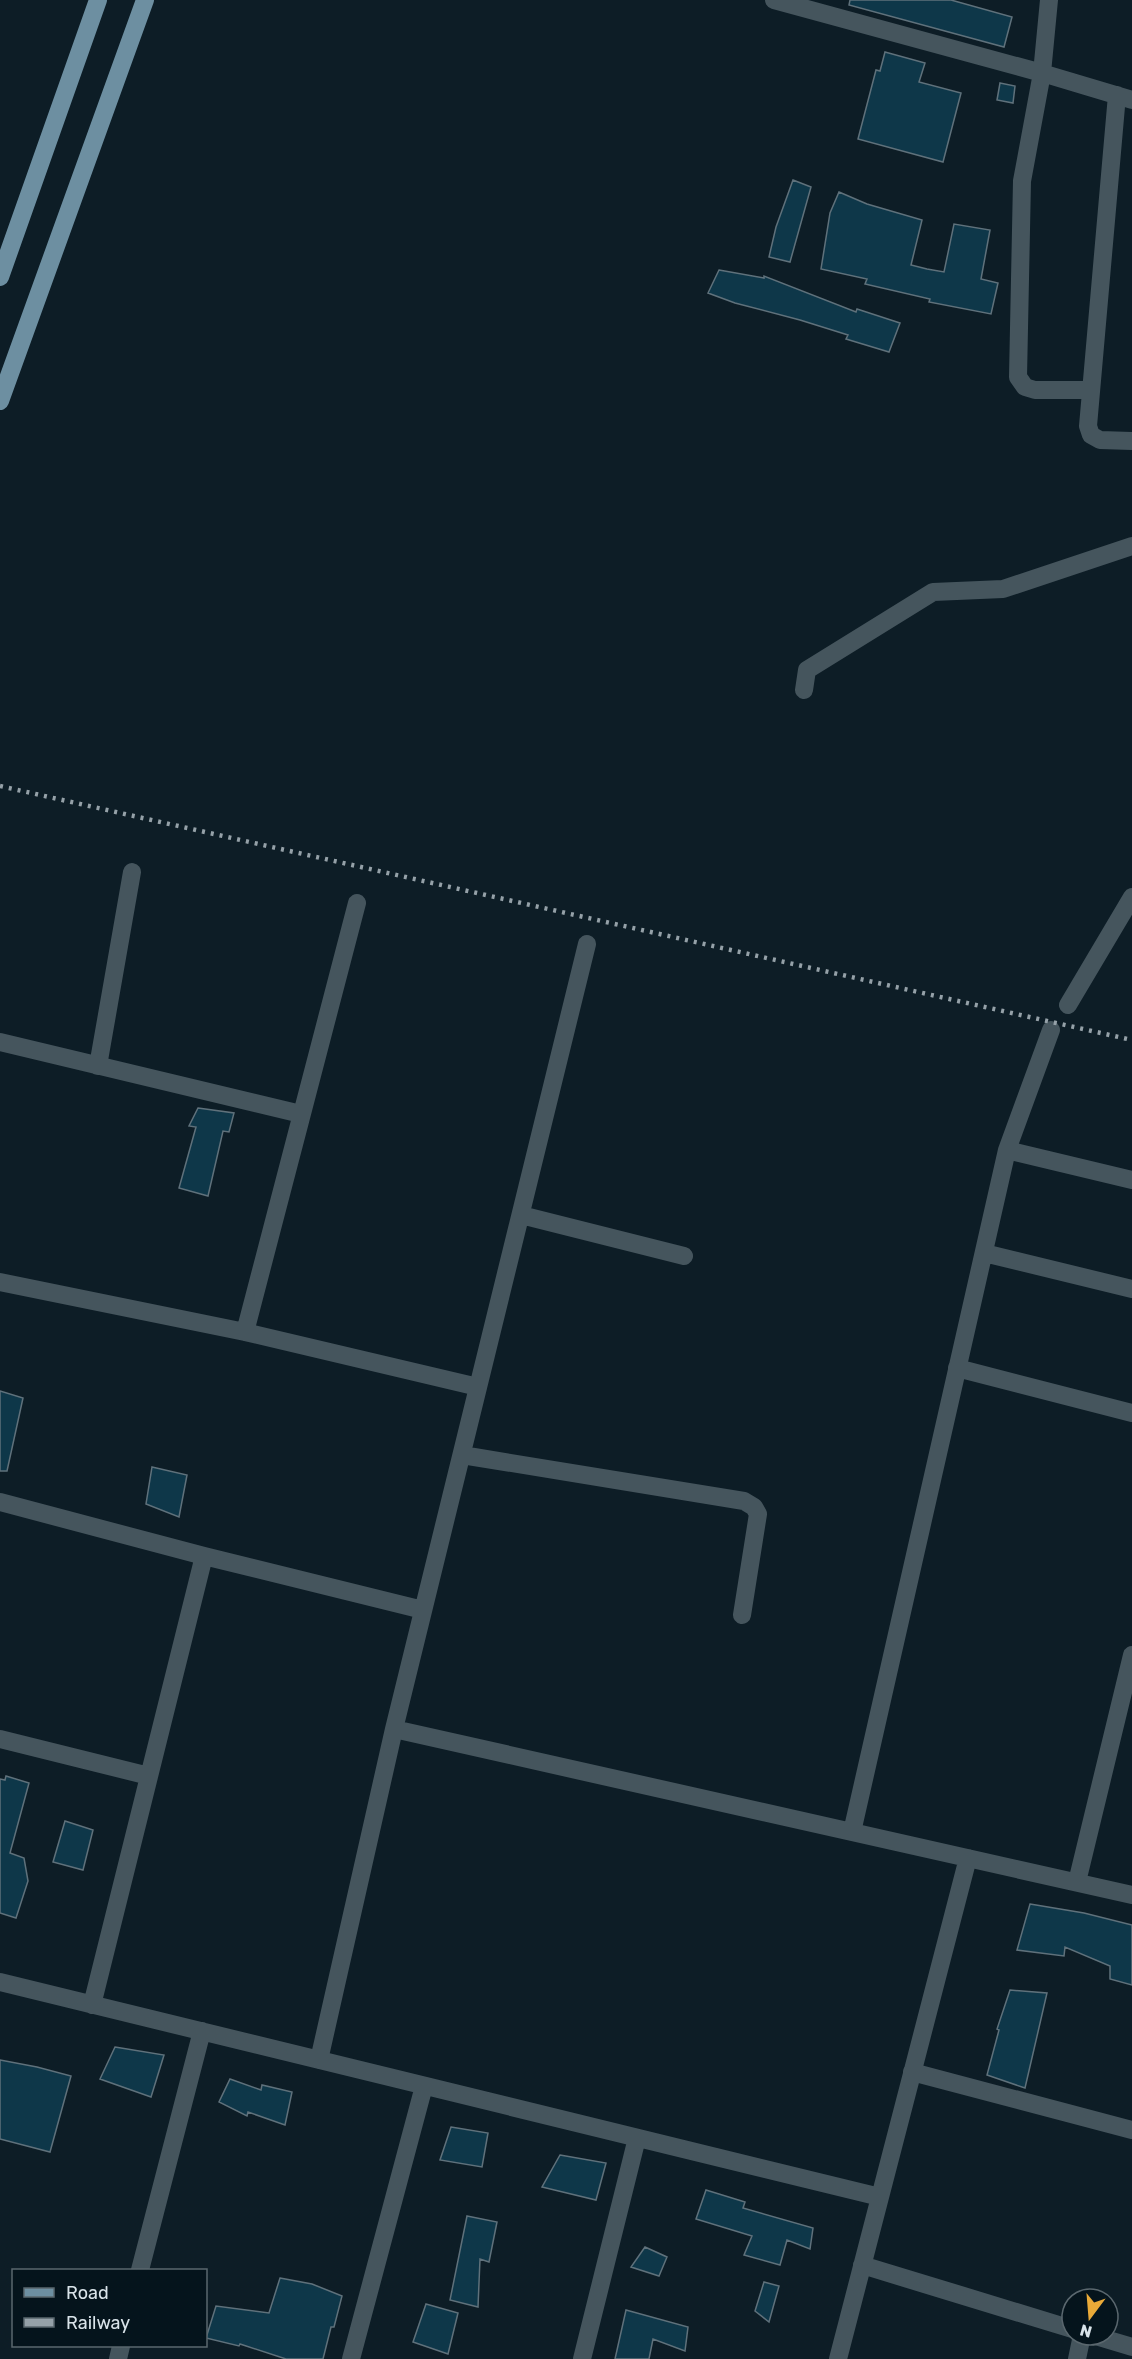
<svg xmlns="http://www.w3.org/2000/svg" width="1132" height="2359" font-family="Rubik,sans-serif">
<rect width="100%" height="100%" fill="#0d1d26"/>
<path fill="#0e3749" stroke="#5f717b" stroke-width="1.5" d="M850,0H951L1012,17L1004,47L849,5Z
M885,52L925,63L919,82L961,93L943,162L858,139L876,70L880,71Z
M1000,83L1015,86L1013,103L997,100Z
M793,180L811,187L790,262L769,257L776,227Z
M839,192L867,204L922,220L911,265L927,269L944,272L954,224L990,230L981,279L998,283L991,314L929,302L930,299L865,284L867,279L821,269L830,213Z
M719,270L764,278V276L856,312L857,309L900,323L889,352L846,339L848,335L800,320L735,303L708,293Z
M198,1108L234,1113L229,1132L223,1131L208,1196L179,1188L196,1127L189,1126Z
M0,1391L23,1398L7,1471H0Z
M152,1467L187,1475L179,1517L146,1504Z
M6,1776L29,1783L10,1853L24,1858L28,1881L16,1918L0,1913V1779L5,1780Z
M65,1821L93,1830L83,1870L53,1862Z
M1030,1904L1084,1913L1132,1925V1985L1110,1979V1966L1065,1947L1064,1956L1017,1950Z
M1010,1990L1047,1993L1025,2088L987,2075L999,2030L997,2029Z
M115,2047L164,2055L151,2097L100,2079Z
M0,2060L37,2067L71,2076L50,2152L0,2139Z
M230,2079L261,2090L262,2085L292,2092L285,2125L248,2112L247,2116L219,2102Z
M451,2127L488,2133L482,2167L440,2160Z
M560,2155L606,2163L596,2200L542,2187Z
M706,2190L745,2202L743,2208L813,2228L810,2249L787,2240L780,2265L744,2255L752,2236L696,2219Z
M467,2216L497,2222L489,2262L480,2259L478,2307L450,2300Z
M645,2247L667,2257L659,2276L631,2267Z
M280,2278L312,2284L342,2296L334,2327H331L323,2359H286L240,2344L239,2346L206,2338L216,2306L269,2313Z
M764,2282L779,2286L769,2322L755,2311Z
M426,2304L458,2313L448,2354L413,2342Z
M626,2310L688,2327L685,2351L653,2339L649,2359H615Z"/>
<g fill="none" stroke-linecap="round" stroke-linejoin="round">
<path stroke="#45555d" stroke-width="18" d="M774,0L1042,73L1132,100
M1049,0L1042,73L1022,181L1018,377L1025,387L1035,390H1091
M1117,95L1088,426L1091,435L1100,440L1132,441
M804,690L807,670L933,592L1003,589L1132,546
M1068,1005L1132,897
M0,1042L301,1114
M98,1066L132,872
M1007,1150L1132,1180
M521,1215L684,1256
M984,1253L1132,1289
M0,1282L245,1332L478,1387
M245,1332L357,903
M957,1368L1132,1413
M462,1455L744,1501L754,1507L758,1514L742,1615
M0,1502L204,1556L423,1610
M394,1729L1132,1895
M0,1739L149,1776
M852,1832L1007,1150L1051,1030
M1077,1882L1132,1655
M0,1982L880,2197
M92,2005L204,1556
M319,2060L394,1729L587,944
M912,2072L1132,2130
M862,2265L1072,2329
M140,2270L202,2031
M1092,2335L1132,2347
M118,2359L121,2346
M351,2359L424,2086
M582,2359L637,2138
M838,2359L968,1858
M1077,2359L1082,2335"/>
<path stroke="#6d8fa1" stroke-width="18" d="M0,277L98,0
M0,401L145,0"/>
<path stroke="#95a1a8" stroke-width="4.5" stroke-dasharray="3 6" stroke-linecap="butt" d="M0,786L1132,1040"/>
</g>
<rect x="12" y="2269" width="195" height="78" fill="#05141c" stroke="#5a676e" stroke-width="1.5"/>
<rect x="24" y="2288" width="30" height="9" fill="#6d8fa1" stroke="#5a676e" stroke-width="1.5"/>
<text x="66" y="2299" font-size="18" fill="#d9e3e9">Road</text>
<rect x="24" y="2318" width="30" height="9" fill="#95a1a8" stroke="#5a676e" stroke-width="1.5"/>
<text x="66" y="2329" font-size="18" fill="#d9e3e9">Railway</text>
<g transform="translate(1090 2317) rotate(196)"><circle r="28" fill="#05141c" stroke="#5a676e" stroke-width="1.5"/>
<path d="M0-4.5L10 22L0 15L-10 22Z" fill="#eaaa38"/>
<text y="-9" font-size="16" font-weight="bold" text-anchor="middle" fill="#d9e3e9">N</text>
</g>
</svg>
